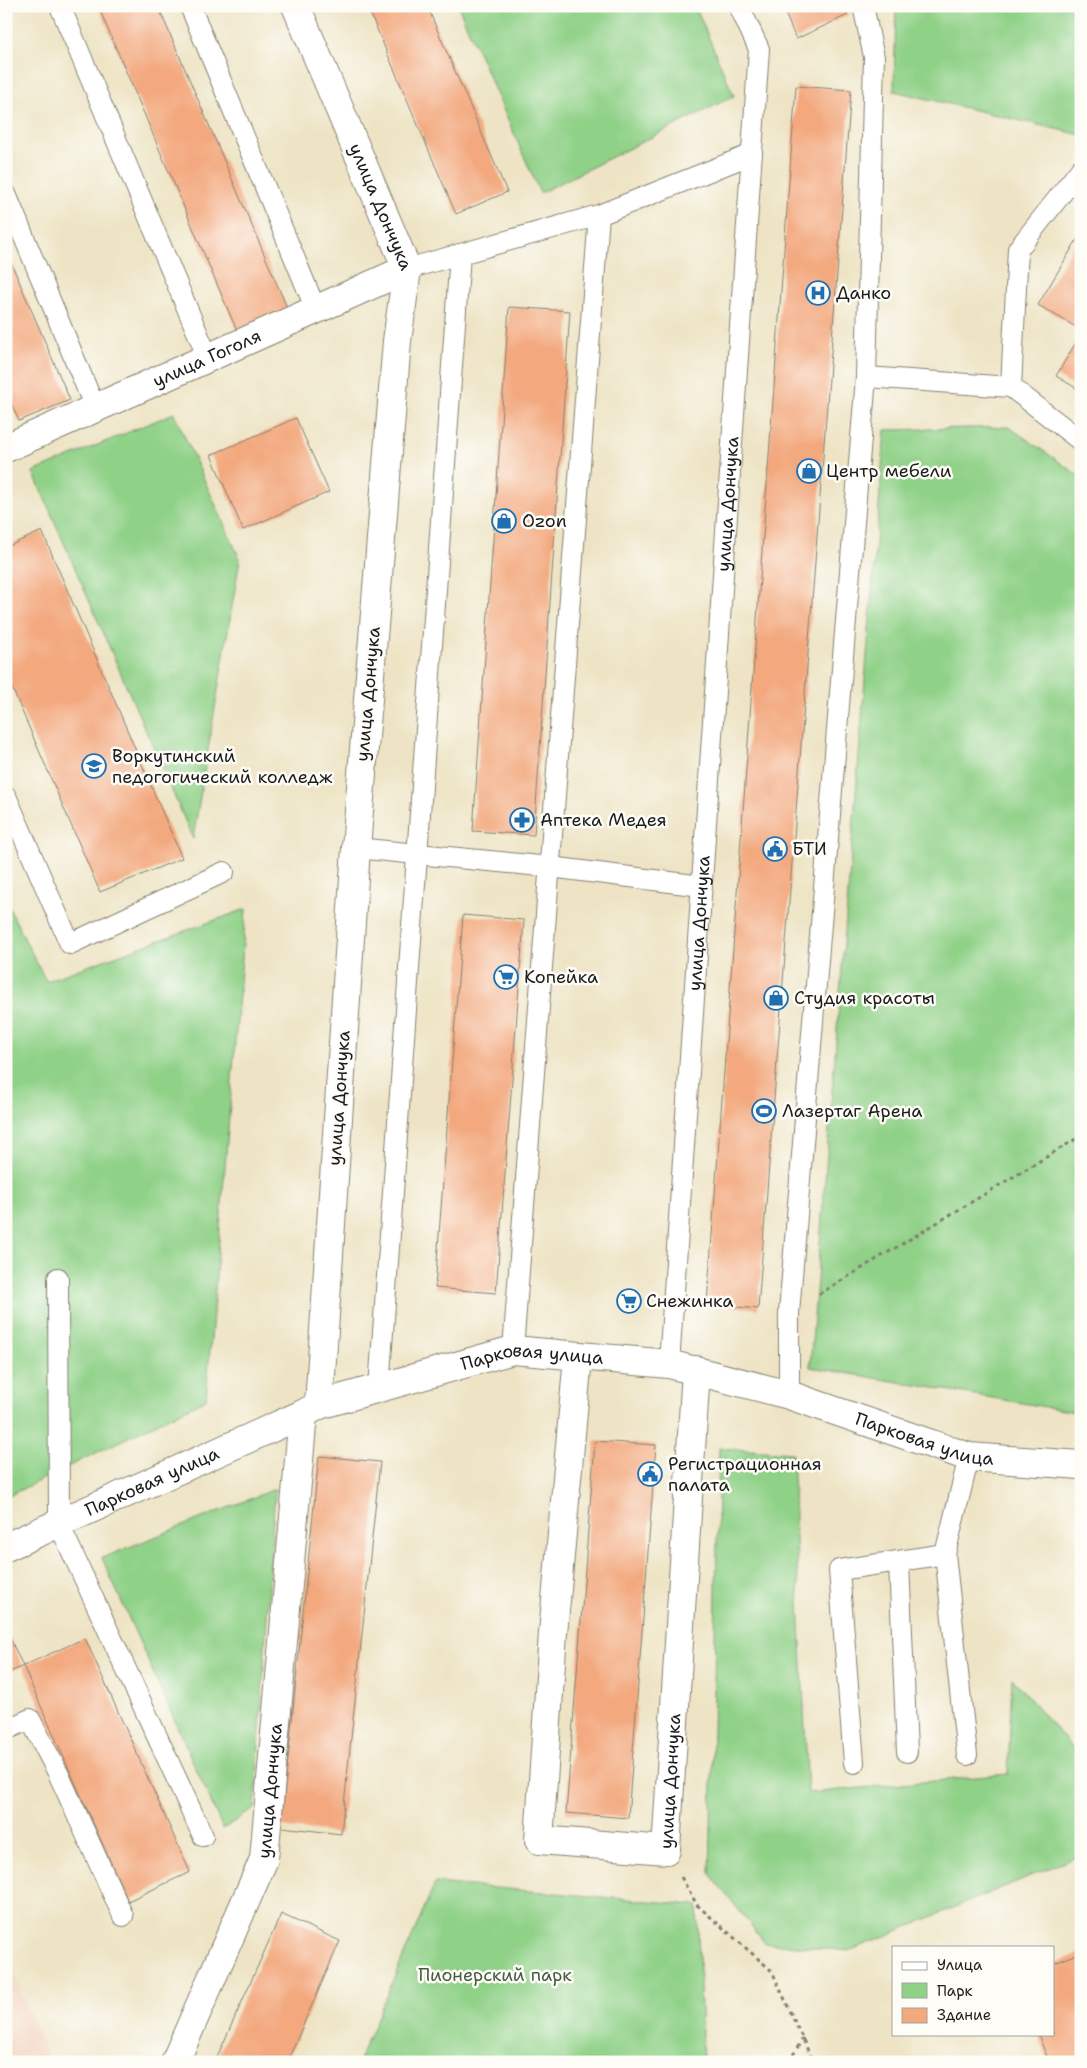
<svg xmlns="http://www.w3.org/2000/svg" width="1087" height="2068" font-family="'Shantell Sans',sans-serif">
<rect width="100%" height="100%" fill="#fdfcf7"/>
<filter id="ink" filterUnits="userSpaceOnUse"><feTurbulence type="fractalNoise" baseFrequency=".02" numOctaves="2"/><feDisplacementMap in="SourceGraphic" scale="10" xChannelSelector="R" yChannelSelector="G"/><feConvolveMatrix kernelMatrix="1 2 1 2 8 2 1 2 1" color-interpolation-filters="sRGB"/></filter>
<filter id="wash" filterUnits="userSpaceOnUse"><feTurbulence type="fractalNoise" baseFrequency=".0096" numOctaves="4" result="noise"/><feDisplacementMap in="SourceGraphic" scale="20" xChannelSelector="R" yChannelSelector="G"/><feGaussianBlur stdDeviation="1.12" result="paint"/><feColorMatrix in="noise" values="0 0 0 0 0 0 0 0 0 0 0 0 0 0 0 0 0 1.4 0 .05"/><feComposite in="paint" operator="in"/></filter>
<g filter="url(#wash)">
<rect width="100%" height="100%" fill="#eee4c5"/>
<path fill="#f3d4bf" d="M6,1954L49,2062H6Z"/>
<path fill="#90d188" stroke="#567652" d="M458,6H695L734,96L540,193Z
M896,6H1081V135L894,91Z
M174,413L240,559L193,839L33,472Z
M1009,427L1081,477V1413L810,1367L885,430Z
M6,902L46,981L246,909L206,1399L6,1497Z
M719,1448L792,1453L808,1793L1008,1774L1012,1678L1081,1758V1855L849,1951L765,1943L710,1874Z
M275,1489L255,1808L223,1829L102,1558Z
M435,1883L697,1905L703,2062H358Z"/>
<g id="blocks">
<path fill="#f3a87e" d="M98,6H158L288,310L237,331Z
M367,6H427L507,192L456,214Z
M782,6H844L848,15L796,39Z
M796,86L851,90L758,1309L707,1304Z
M1081,233V330L1038,305Z
M6,251L70,400L19,421L6,392Z
M509,307L570,311L534,835L473,831Z
M1081,334V391L1056,376Z
M296,418L329,492L243,530L211,455Z
M42,531L182,858L100,892L6,674V547Z
M463,915L524,920L496,1293L435,1288Z
M595,1441L656,1445L628,1818L566,1813Z
M319,1456L380,1462L341,1834L281,1827Z
M6,1630L23,1666L6,1674Z
M85,1638L190,1872L128,1901L23,1666Z
M281,1914L340,1941L287,2062H215Z
M1081,1952V2062H1049L1038,2034H1053V1964Z"/>
</g>
</g>
<g filter="url(#ink)">
<use href="#blocks" fill-opacity="0" stroke="#858070" stroke-width="1"/>
<g fill="none" stroke-linecap="round" stroke-linejoin="round">
<g stroke="#858070" stroke-width="22">
<g id="service">
<path d="M60,6L208,358"/>
<path d="M190,6L316,310"/>
<path d="M6,194L95,408"/>
<path d="M407,269L599,215L752,154"/>
<path d="M866,377L1011,387L1081,441"/>
<path d="M1011,387L1018,249L1081,169"/>
<path d="M6,796L70,944L224,872"/>
<path d="M356,848L550,867L702,886"/>
<path d="M58,1278L59,1524L203,1836"/>
<path d="M513,1350L599,215"/>
<path id="s1" d="M669,1364L759,49L739,6"/>
<path d="M379,1388L460,254"/>
<path d="M789,1395V1313L866,377L874,57L863,6"/>
<path d="M899,1562L907,1752"/>
<path d="M6,1730L30,1719L58,1773L123,1916"/>
<path d="M967,1755L945,1554L969,1457"/>
<path d="M854,1763L839,1570L945,1554"/>
</g>
</g>
<g stroke="#858070" stroke-width="30">
<g id="minor">
<path id="s2" d="M296,6L407,269L397,341L356,848L319,1405"/>
<path id="s3" d="M6,448L407,269"/>
<path id="s4" d="M578,1357L553,1633L539,1840L666,1850L696,1370"/>
<path id="s5" d="M175,2062L264,1859L303,1414"/>
</g>
</g>
<g stroke="#858070" stroke-width="30">
<g id="tertiary">
<path id="s6" d="M6,1547L303,1414L319,1405L513,1350L669,1364L789,1395L969,1457L1081,1465"/>
</g>
</g>
<path stroke="#858070" stroke-width="3" stroke-dasharray="4 4" stroke-linecap="butt" d="M819,1294L1081,1136
M681,1877L697,1905L772,1971L813,2062
M789,2062L803,2038"/>
<use href="#service" stroke="#fff" stroke-width="20"/>
<use href="#minor" stroke="#fff" stroke-width="28"/>
<use href="#tertiary" stroke="#fff" stroke-width="28"/>
</g>
</g>
<defs>
<g id="hospital-ring" transform="scale(1.25)"><circle r="9.5" fill="#fdfcf7" stroke="#1f6fb2" stroke-width="1.5"/><path d="M-5-5h3v3.5h4V-5h3V5h-3V1.5h-4V5h-3Z" fill="#1f6fb2"/></g>
<g id="shop-ring" transform="scale(1.25)"><circle r="9.5" fill="#fdfcf7" stroke="#1f6fb2" stroke-width="1.5"/><path d="M-5-2.5h2.3a2.7 3.5 0 0 1 5.4 0H5L5.5 6h-11ZM-1.5-2.5h3a1.5 2.3 0 0 0-3 0Z" fill="#1f6fb2"/></g>
<g id="university-ring" transform="scale(1.25)"><circle r="9.5" fill="#fdfcf7" stroke="#1f6fb2" stroke-width="1.5"/><path d="M0-5L7-2L0 1L-7-2ZM-4 1L0 2.5L4 1V4Q0 6-4 4Z" fill="#1f6fb2"/></g>
<g id="pharmacy-ring" transform="scale(1.25)"><circle r="9.5" fill="#fdfcf7" stroke="#1f6fb2" stroke-width="1.5"/><path d="M-2-6h4v4h4v4h-4v4h-4v-4h-4v-4h4Z" fill="#1f6fb2"/></g>
<g id="civic-ring" transform="scale(1.25)"><circle r="9.5" fill="#fdfcf7" stroke="#1f6fb2" stroke-width="1.5"/><path d="M-.6-6.5H3V-4.5H.6V-3L4-1V1h2V6H-6V1h2V-1L-.6-3ZM-1.2 2.5V6h2.4V2.5Z" fill="#1f6fb2"/></g>
<g id="supermarket-ring" transform="scale(1.25)"><circle r="9.5" fill="#fdfcf7" stroke="#1f6fb2" stroke-width="1.5"/><path d="M-6-5.5h2.5l.6 2H6L4.5 2H-2.5L-4.4-4H-6ZM-1.5 3.2a1.3 1.3 0 1 0 .1 0ZM3 3.2a1.3 1.3 0 1 0 .1 0Z" fill="#1f6fb2"/></g>
<g id="stadium-ring" transform="scale(1.25)"><circle r="9.5" fill="#fdfcf7" stroke="#1f6fb2" stroke-width="1.5"/><path d="M0-5a6.5 5 0 1 0 0 10a6.5 5 0 1 0 0-10ZM-3.5-1.8h7v3.6h-7Z" fill="#1f6fb2"/></g>
</defs>
<g fill-rule="evenodd">
<use href="#hospital-ring" x="818" y="293"/>
<use href="#shop-ring" x="809" y="471"/>
<use href="#shop-ring" x="504" y="521"/>
<use href="#university-ring" x="94" y="766"/>
<use href="#pharmacy-ring" x="522" y="820"/>
<use href="#civic-ring" x="775" y="849"/>
<use href="#supermarket-ring" x="506" y="977"/>
<use href="#shop-ring" x="776" y="998"/>
<use href="#stadium-ring" x="764" y="1111"/>
<use href="#supermarket-ring" x="629" y="1301"/>
<use href="#civic-ring" x="650" y="1474"/>
</g>
<g text-anchor="middle" dominant-baseline="central" stroke-width="5" stroke-linejoin="round" paint-order="stroke">
<g font-size="18" fill="#1c1c1c" stroke="#fdfcf7">
<text stroke="none"><textPath href="#s2" startOffset="218">улица Дончука</textPath></text>
<text stroke="none"><textPath href="#s3" startOffset="220">улица Гоголя</textPath></text>
<text stroke="none"><textPath href="#s1" startOffset="862">улица Дончука</textPath></text>
<text transform="translate(368 694) rotate(-85)">улица Дончука</text>
<text stroke="none"><textPath href="#s1" startOffset="442">улица Дончука</textPath></text>
<text transform="translate(339 1098) rotate(-86)">улица Дончука</text>
<text stroke="none"><textPath href="#s6" startOffset="564">Парковая улица</textPath></text>
<text stroke="none"><textPath href="#s6" startOffset="969">Парковая улица</textPath></text>
<text stroke="none"><textPath href="#s6" startOffset="160">Парковая улица</textPath></text>
<text stroke="none"><textPath href="#s4" startOffset="681">улица Дончука</textPath></text>
<text stroke="none"><textPath href="#s5" startOffset="290">улица Дончука</textPath></text>
</g>
<g font-size="18" fill="#1c1c1c" stroke="#fdfcf7" text-anchor="start">
<text x="836" y="293">Данко</text>
<text x="826" y="471">Центр мебели</text>
<text x="522" y="521">Ozon</text>
<text x="112" y="756">Воркутинский<tspan x="112" dy="21">педогогический колледж</tspan></text>
<text x="540" y="820">Аптека Медея</text>
<text x="792" y="849">БТИ</text>
<text x="524" y="977">Копейка</text>
<text x="794" y="998">Студия красоты</text>
<text x="782" y="1111">Лазертаг Арена</text>
<text x="646" y="1301">Снежинка</text>
<text x="668" y="1464">Регистрационная<tspan x="668" dy="21">палата</tspan></text>
</g>
<g font-size="18" fill="#455b42" stroke="#fdfcf7">
<text x="495" y="1975">Пионерский парк</text>
</g>
</g>
<rect width="1087" height="2068" fill="none" stroke="#fdfcf7" stroke-width="25"/>
<rect x="892" y="1946" width="162" height="90" fill="#fdfcf7" stroke="#a3a29f"/>
<rect x="902" y="1962" width="25" height="8" fill="#ffffff" stroke="#a3a29f"/>
<text x="937" y="1970" font-size="15" fill="#1c1c1c">Улица</text>
<rect x="902" y="1983" width="25" height="15" fill="#90d188" stroke="#a3a29f"/>
<text x="937" y="1996" font-size="15" fill="#1c1c1c">Парк</text>
<rect x="902" y="2008" width="25" height="15" fill="#f3a87e" stroke="#a3a29f"/>
<text x="937" y="2020" font-size="15" fill="#1c1c1c">Здание</text>
</svg>
